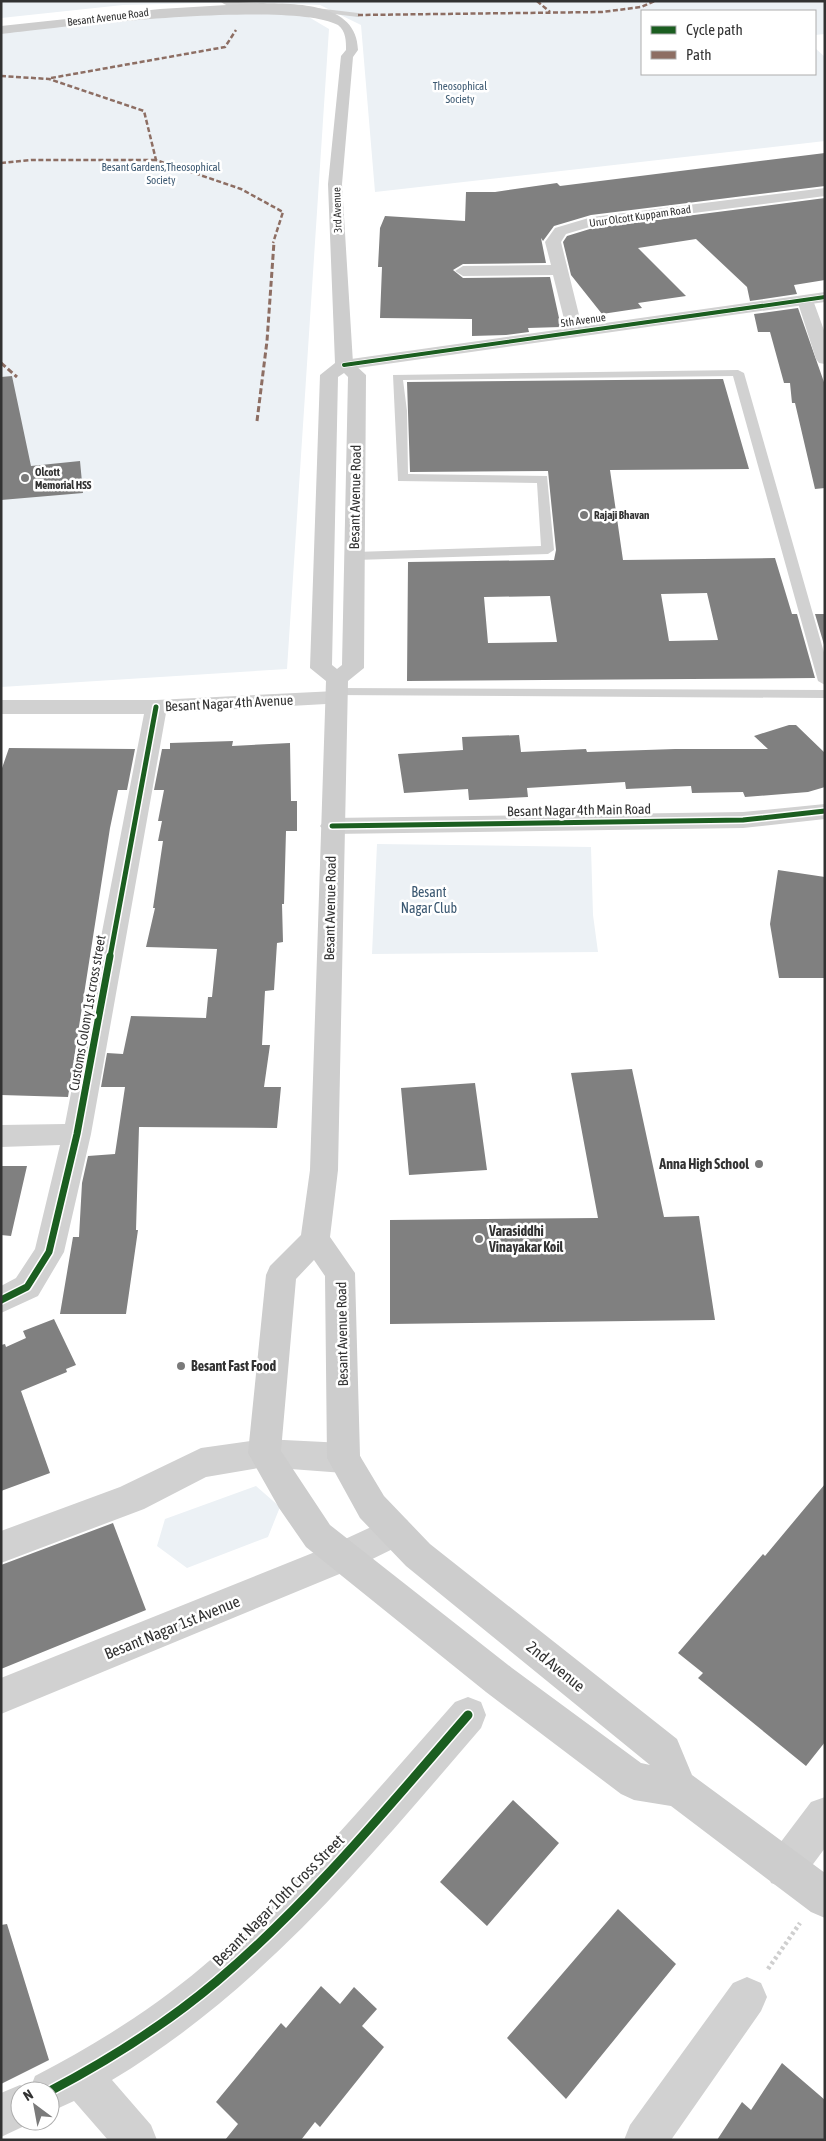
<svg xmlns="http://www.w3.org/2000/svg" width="826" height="2141" font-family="'Asap Condensed',sans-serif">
<rect width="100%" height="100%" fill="#fff"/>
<path fill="#ecf1f5" d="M1,1H825V34L815,35V11H642V74H815V48L825,57V141L375,192L361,25L320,5L248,2L123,5L1,18Z
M133,13H302L329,29L287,669L1,687V28Z
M377,844L591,847L593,915L598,952L372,954Z
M256,1486L280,1507L268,1537L187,1568L157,1546L165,1519Z"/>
<path fill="#808080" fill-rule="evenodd" d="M825,153V186L591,215L554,226L543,241L541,238L546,263L463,264L453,270L463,278L550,277L561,327L528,328L529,332L506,335L472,336V319L380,318L382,267H378L380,228L385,216L465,221L466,192H495L557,183L560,186Z
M825,198V280L794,285L797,294L750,301L747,287L696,239L638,248L686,296L638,303L642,308L602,314L571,275L563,242L567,236L593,228Z
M798,308L825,385V488L815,489L795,403H792L790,383H784L770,332H758L754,314Z
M12,376L31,466L80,461L83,493L1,500V377Z
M723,379L749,469L610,470L623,560L775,558L792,614H797L815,678L407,681L408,562L554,560L556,550L548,471L410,472L407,382ZM707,593L718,640L669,641L661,594ZM550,596L557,642L488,643L484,597Z
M815,614H825V648Z
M789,725H796L825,753V787L808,792L745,797L743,792L692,793L691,786L626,789L625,782L527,788L528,797L469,800L468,789L404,793L398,754L463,750L462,737L519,735L521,752L586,749L587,752L675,749H768L754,736Z
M233,741L232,746L290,743L291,801H297V831H286L284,904H282L283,942L277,943L274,990L265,991L262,1045H270L264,1087H281L277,1128L139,1127L136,1230H138L126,1314H60L73,1237H79L82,1183L88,1156L115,1154L125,1087H101L107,1053L123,1054L131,1016L206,1018L208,997H212L217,949L146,947L155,908H153L163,841H158L162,821H158L164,790H154L162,749H170V743Z
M9,748L135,749L127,790H118L110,828L68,1097L1,1095V771Z
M778,870L825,877V978H779L770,924Z
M632,1069L664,1217L699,1216L715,1320L390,1324V1220L598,1218L571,1073Z
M475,1083L487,1170L409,1175L401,1088Z
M1,1166H27L11,1236L1,1235Z
M54,1319L76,1365L66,1369L67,1372L21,1391L50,1473L1,1491V1345L5,1344L6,1347L26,1338L23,1331Z
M825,1484V1742L806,1766L698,1678L703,1673L678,1653L763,1554L765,1556Z
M113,1523L146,1610L1,1669V1565Z
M513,1800L559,1843L487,1926L440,1882Z
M618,1909L676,1964L566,2099L507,2038Z
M7,1924L49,2060L1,2084V1925Z
M321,1986L340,2004L354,1987L377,2009L362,2026L384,2047L320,2127L315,2122L301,2140H225L238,2124L216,2102L281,2023L286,2028Z
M782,2063L825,2100V2140H717L742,2102L751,2110Z"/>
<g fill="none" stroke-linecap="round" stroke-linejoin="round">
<path stroke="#cfcfcf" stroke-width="4.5" stroke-dasharray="3 3" stroke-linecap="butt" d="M768,1969L800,1923"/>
<path fill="#d1d1d1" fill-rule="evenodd" d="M220,1L256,3L260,5C251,11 228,9 220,1Z
M299,6L358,13L362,15L358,17L302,10H299Z
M738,370L744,373L825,656V685L818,681L733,376L403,380L407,411L408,474L547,476L554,550L548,554L355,560L349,556L355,552L541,546L537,483L398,481L393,375Z
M336,688L825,690V698L331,695L329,692L331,689Z"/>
<path fill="#d1d1d1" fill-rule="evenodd" d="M825,188V196L593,226L566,234L561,242L583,331L581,335H569L567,331L553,275L463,276L455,271L463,266L551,265L545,242L555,228L592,217Z
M805,295L811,297L813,300L825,333V364L819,363L816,359L797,300L799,297Z
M336,691L344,693L347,698L344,703L166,713L91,1134L64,1252L38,1296L1,1313V1286L16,1278L35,1249L60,1145L1,1147V1125L65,1124L144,714H1V700H156Z
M468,1697L481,1702L486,1715L481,1728C369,1858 261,1991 112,2080L151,2125L157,2140H108L74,2101L50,2112V2091H20V2121H35L1,2137V2093L20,2085L30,2089L35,2076C95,2045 151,2010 202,1967C296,1888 374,1793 455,1702Z
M825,1797V1848L799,1883L785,1888L771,1883L766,1869L771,1855L811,1802Z
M747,1977L761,1983L767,1997L761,2011L671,2140H624L630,2125L733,1983Z"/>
<path fill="#d1d1d1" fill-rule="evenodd" d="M825,292V302L344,370L338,369L335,365L338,361L344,360Z
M825,804V819L743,828L332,834L324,831L320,826L324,821L332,818L743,812Z
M264,1439L344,1443L356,1448L361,1458L356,1468L344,1473L264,1467L206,1477L144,1509L1,1563V1531L120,1487L201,1448Z
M395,1516L407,1520L412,1531L407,1542L354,1568L1,1714V1678L330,1546Z"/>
<path fill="#cdcdcd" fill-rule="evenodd" d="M260,3C296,4 357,2 358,50L353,57L342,184L353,363L366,375L364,668L348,681L338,1170L330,1237L355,1273L360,1456L384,1496L430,1544L677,1739L692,1775L825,1873V1918L811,1912L671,1806L634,1800L621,1794L486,1692L306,1547L279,1508L248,1453L266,1275L270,1266L301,1235L310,1170L326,681L310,668L320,375L335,363L328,184L341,56L346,50C346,41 346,31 338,25C292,0 65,26 1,34V26L160,9ZM344,373L348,377L342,665L337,669L332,665L338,377ZM314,1260L325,1276L327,1458L360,1518L406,1566L650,1765L641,1763L512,1668L330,1525L281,1451L296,1279Z"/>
<path stroke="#8d6e63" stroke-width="2.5" stroke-dasharray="5 2.5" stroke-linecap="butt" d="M537,1L550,12
M358,15L602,12L641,7L655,1
M1,76L49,79L144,111L156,160L241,189L283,212L273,243
M51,78L225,47L236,30
M1,163L32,160H156"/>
<path stroke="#8d6e63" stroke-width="3" stroke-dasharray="6 3" stroke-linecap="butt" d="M1,363L17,377
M257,421L267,341L274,242"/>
<g stroke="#fff" stroke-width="5.5">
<path id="cycleway-far3" d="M344,365L825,297"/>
</g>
<g stroke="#fff" stroke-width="8">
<path id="cycleway-far2" d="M332,826L743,820L825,811
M110,957L156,707"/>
</g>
<g stroke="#fff" stroke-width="10">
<path id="cycleway-far1" d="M1,1300L27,1287L49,1252L77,1134L110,956"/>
</g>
<g stroke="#fff" stroke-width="12">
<path id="cycleway" d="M50,2091C109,2060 166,2024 217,1981C310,1902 388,1807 468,1715"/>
</g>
<use href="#cycleway-far3" stroke="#1b5e20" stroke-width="4"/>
<use href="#cycleway-far2" stroke="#1b5e20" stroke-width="5"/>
<use href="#cycleway-far1" stroke="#1b5e20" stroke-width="7"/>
<use href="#cycleway" stroke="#1b5e20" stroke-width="9"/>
</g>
<g fill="#7a7a7a" stroke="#fff" stroke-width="2">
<circle cx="25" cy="478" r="5"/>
<circle cx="584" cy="515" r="5"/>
<circle cx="759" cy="1164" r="5"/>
<circle cx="479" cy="1239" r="5"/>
<circle cx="181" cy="1366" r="5"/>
</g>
<g text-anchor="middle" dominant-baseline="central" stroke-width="5" stroke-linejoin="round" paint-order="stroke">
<g font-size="11" fill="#323232" stroke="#fff">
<text transform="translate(108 17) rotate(-7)">Besant Avenue Road</text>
<text transform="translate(337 210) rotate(-92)">3rd Avenue</text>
<text transform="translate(640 216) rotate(-8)">Urur Olcott Kuppam Road</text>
<text transform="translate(583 320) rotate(-8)">5th Avenue</text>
</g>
<g font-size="11" fill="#3c5972" stroke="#fff">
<text x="460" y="86">Theosophical<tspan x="460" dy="13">Society</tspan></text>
<text x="161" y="167">Besant Gardens,Theosophical<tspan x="161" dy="13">Society</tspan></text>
</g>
<g font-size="11" font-weight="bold" fill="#323232" stroke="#fff" text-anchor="start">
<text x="35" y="472">Olcott<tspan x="35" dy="13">Memorial HSS</tspan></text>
<text x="594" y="515">Rajaji Bhavan</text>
</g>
<g font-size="14" fill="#323232" stroke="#fff">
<text transform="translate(355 497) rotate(-89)">Besant Avenue Road</text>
<text transform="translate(229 703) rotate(-3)">Besant Nagar 4th Avenue</text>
<text transform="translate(579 810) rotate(-1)">Besant Nagar 4th Main Road</text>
<text transform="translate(330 908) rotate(-89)">Besant Avenue Road</text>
<text transform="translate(87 1013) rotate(-80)">Customs Colony 1st cross street</text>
<text transform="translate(342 1334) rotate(-91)">Besant Avenue Road</text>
</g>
<g font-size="14" fill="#3c5972" stroke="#fff">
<text x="429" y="892">Besant<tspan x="429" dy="16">Nagar Club</tspan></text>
</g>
<g font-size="14" font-weight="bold" fill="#323232" stroke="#fff" text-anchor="start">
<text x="749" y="1164" text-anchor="end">Anna High School</text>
<text x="489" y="1231">Varasiddhi<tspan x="489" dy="16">Vinayakar Koil</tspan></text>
<text x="191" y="1366">Besant Fast Food</text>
</g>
<g font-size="16" fill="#323232" stroke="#fff">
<text transform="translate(172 1627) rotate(-22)">Besant Nagar 1st Avenue</text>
<text transform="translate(556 1666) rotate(39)">2nd Avenue</text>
<text transform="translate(278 1900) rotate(-45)">Besant Nagar 10th Cross Street</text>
</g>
</g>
<rect width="826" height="2141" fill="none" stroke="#323232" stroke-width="5"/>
<rect x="641" y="10" width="175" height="65" fill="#ffffff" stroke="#adadad"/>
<rect x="651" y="26" width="25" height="8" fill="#1b5e20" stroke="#adadad"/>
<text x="686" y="35" font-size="15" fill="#323232">Cycle path</text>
<rect x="651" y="51" width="25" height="8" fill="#8d6e63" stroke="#adadad"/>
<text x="686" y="60" font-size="15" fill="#323232">Path</text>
<g transform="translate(35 2106) rotate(328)"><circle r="24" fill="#ffffff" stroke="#adadad"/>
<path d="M0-4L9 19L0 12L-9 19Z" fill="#7a7a7a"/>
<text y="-8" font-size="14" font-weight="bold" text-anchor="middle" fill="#323232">N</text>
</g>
</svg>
